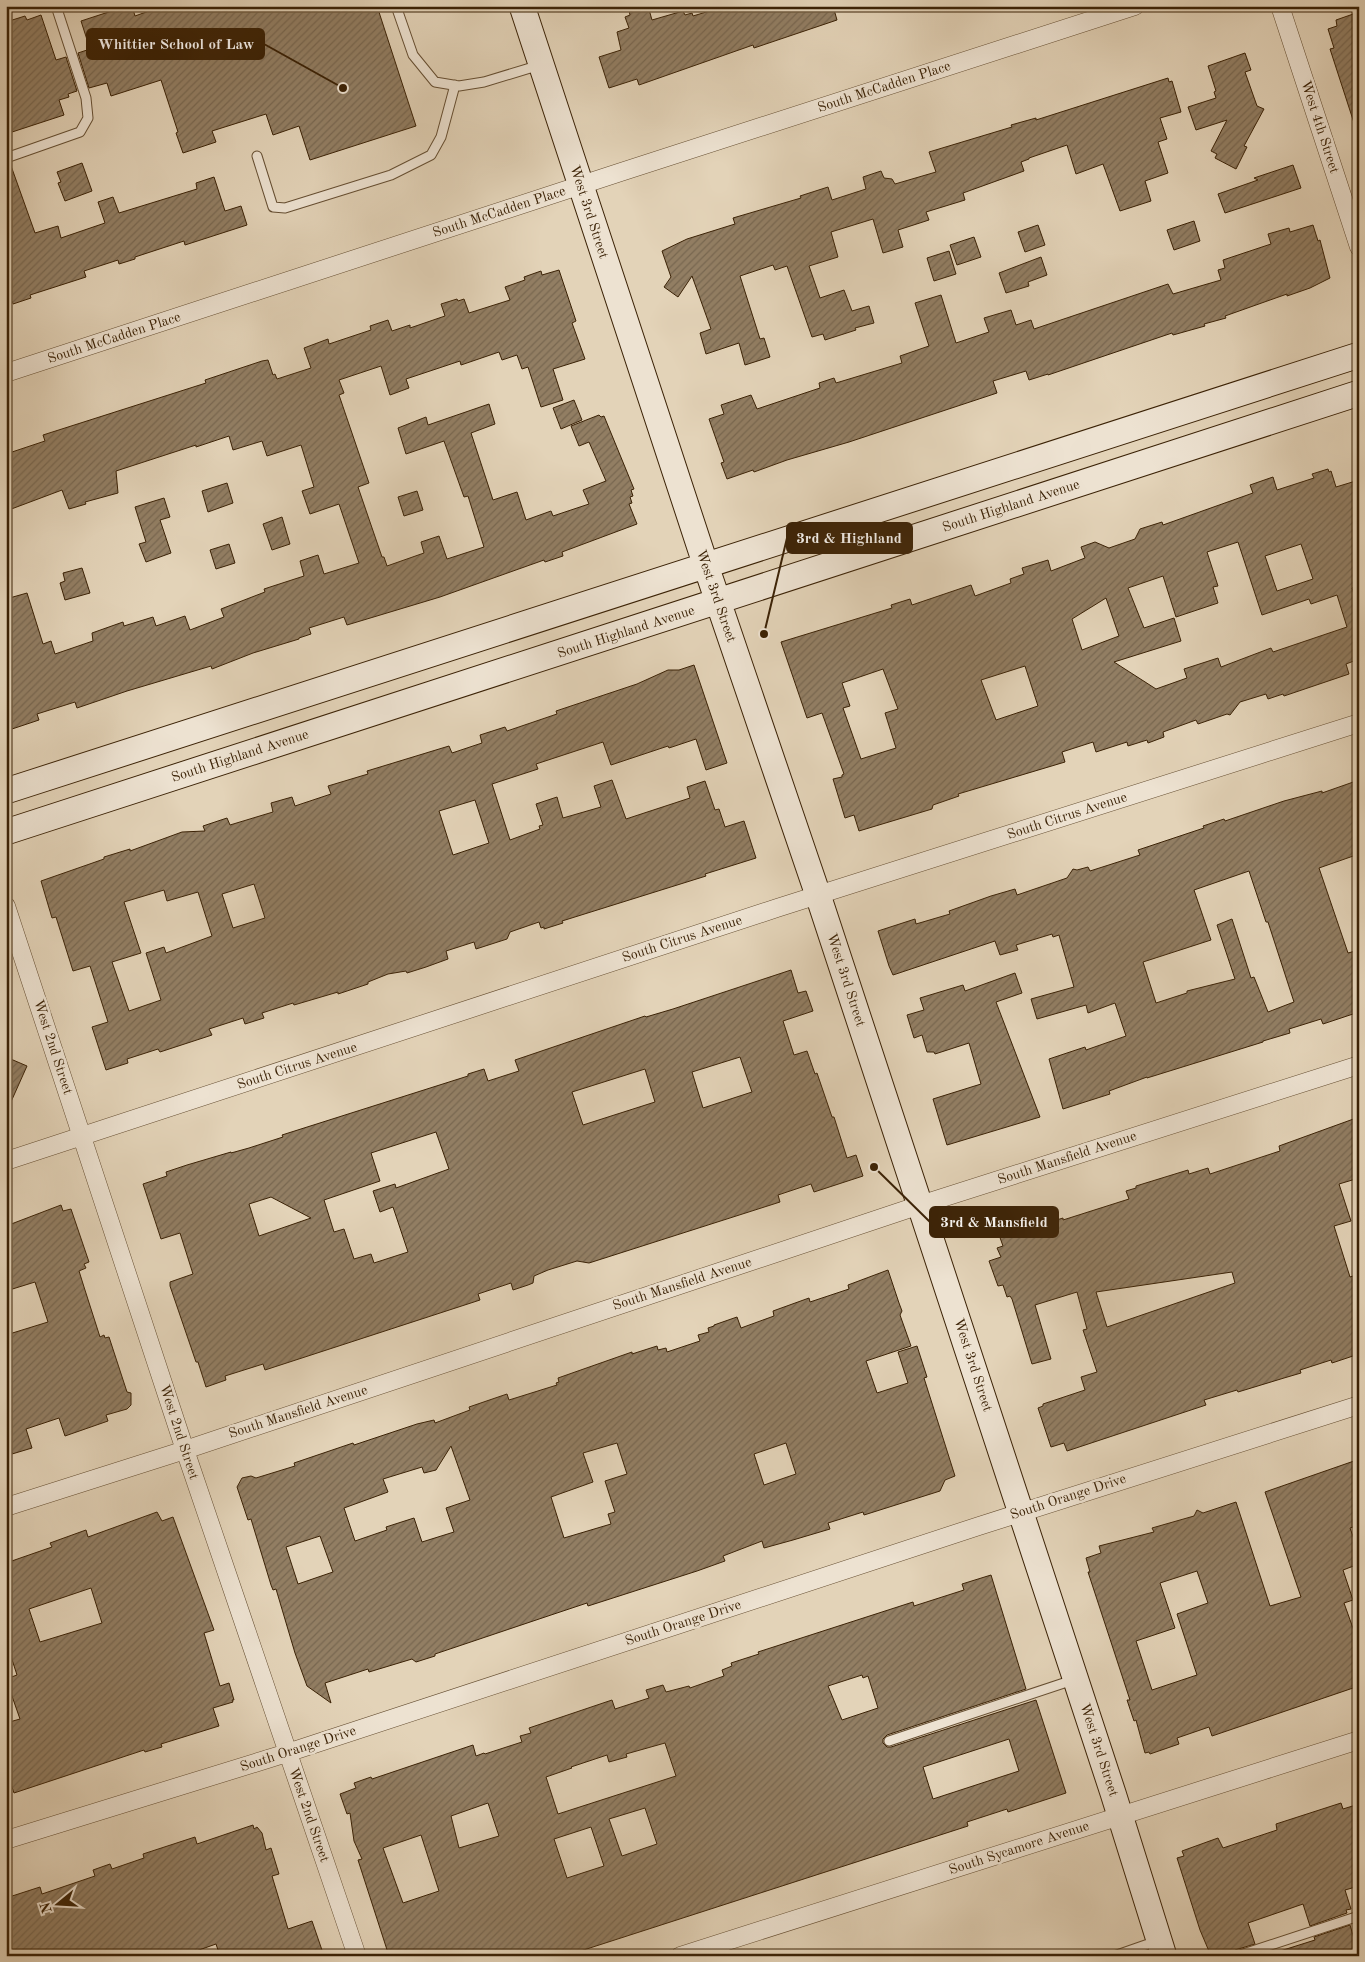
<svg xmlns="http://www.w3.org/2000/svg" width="1365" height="1962" font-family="'Old Standard TT',serif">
<defs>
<pattern id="building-hatch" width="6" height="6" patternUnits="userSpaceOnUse" patternTransform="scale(1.25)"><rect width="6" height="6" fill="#927e63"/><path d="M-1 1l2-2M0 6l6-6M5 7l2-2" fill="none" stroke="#786750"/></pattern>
</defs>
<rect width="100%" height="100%" fill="#e3d3b8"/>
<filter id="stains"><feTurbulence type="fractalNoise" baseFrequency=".004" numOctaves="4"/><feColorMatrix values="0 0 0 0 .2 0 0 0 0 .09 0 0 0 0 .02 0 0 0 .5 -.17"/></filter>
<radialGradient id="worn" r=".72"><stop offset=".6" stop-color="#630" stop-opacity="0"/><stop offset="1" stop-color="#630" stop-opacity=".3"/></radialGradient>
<path fill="url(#building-hatch)" stroke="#3b2206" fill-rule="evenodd" d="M127,6H132L135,16L163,6H377L416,126L310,160L299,126L273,135L266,114L212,131L216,142L183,153L176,133L178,132L161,80L111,96L107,83L89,88L78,53L90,49L81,21Z
M628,6H648L652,20L683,11L685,15L692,13L693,16L726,6H833L837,20L754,48L753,45L639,85L637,79L609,88L599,57L621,50L617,32L629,28L625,17L630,15Z
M1359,12V126H1355L1330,49L1334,48L1328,29L1337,26L1336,20Z
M41,15L56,60L66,57L77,91L68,94L69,97L59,100L64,115L6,134V22L25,16L27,20Z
M1245,53L1251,70L1245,72L1257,106L1264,109L1244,146L1247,147L1236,169L1215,158L1217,154L1211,151L1227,120L1196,130L1188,107L1216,98L1214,92L1216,91L1208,66Z
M1168,78L1169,82L1172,81L1181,112L1160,118L1167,139L1158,142L1168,173L1145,181L1151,201L1120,211L1103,164L1076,174L1067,145L1029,158V159L1021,162L1024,171L963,193L965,200L926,212L929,220L898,230L903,247L883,253L873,219L831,232L838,257L809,266L820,298L844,290L852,311L869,306L874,323L855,328L856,330L825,340L823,334L812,337L787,266L775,270L773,265L740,276L760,339L764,338L770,357L745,365L739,343L706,354L700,333L711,329L692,276L678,297L664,287L671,277L662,251L687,239L735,224L733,218L801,198L800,196L828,187L832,200L866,189L863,177L881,171L884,178L892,179L895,184L936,172L929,152L1012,127L1011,125L1036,118V120Z
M10,163L35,233L58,226L61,238L105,223L98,202L113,197L119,213L197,189L196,183L214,177L225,211L241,206L247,225L185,245L184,241L135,257V259L119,264L118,260L84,271L86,277L30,295L31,298L13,304L12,301L6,303V164Z
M82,163L92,191L65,201L58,183L61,182L57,172Z
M1293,165L1301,188L1225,213L1218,194L1258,180L1254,178Z
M1194,221L1200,241L1174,250L1167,230Z
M1038,225L1045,245L1025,252L1018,232Z
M1313,225L1318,241L1320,240L1330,278L1310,288L1287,296V294L1225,316L1226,318L1204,324L1205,326L1173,335L1172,333L1048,375V374L1029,380L1026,371L993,381L997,393L849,442L787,460L754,472L753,470L727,479L721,463L724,462L709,419L724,414L721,405L751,395L757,409L820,388L819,383L834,378L836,383L902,363L900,356L929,346L915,303L941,295L956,343L989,332L984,318L1011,310L1016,325L1031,320L1034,329L1168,284L1173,294L1221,280L1218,270L1225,268L1223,260L1271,244L1268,234L1289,228L1290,232Z
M974,237L981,257L957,265L950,245Z
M949,251L956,274L934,281L927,258Z
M1041,257L1047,275L1028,282L1029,286L1006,293L999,273Z
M559,270L576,321L572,323L585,359L553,369L563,400L541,407L528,367L522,369L517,355L502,360L499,352L461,365L460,361L406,379L409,388L390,395L381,366L339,380L344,393L339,395L369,483L358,487L382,557H384L387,566L424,553L421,542L439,536L447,559L484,547L468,496L464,497L444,441L406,454L398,428L426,417L428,425L489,404L495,424L471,433L493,500L517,492L526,520L551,511L553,516L589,504L583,490L606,481L589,442L579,446L571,426L599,415L601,417L604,416L634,489L631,490L633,496L630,497L632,503L629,504L637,524L562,552L563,556L545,562L544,560L440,597L347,625L344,617L309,628L311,634L299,638V639L253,653L212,669L211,666L127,691L77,708L75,702L37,714L39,720L6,731V599L27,593L43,644L51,641L55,654L93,641L92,633L123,622L124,626L153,617L156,626L185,616L190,630L224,617L221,609L265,592L264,589L304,576L300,561L318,555L324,574L359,563L339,504L310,514L302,491L314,487L301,445L267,456L262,441L233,450L229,436L196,447V445L116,471L118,493L85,502L86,504L69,509L62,490L6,511V454L45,441L43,435L206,383L205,380L262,361L268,360L273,375L275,374L277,379L311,368L304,348L328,339L329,344L371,330L370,326L388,320L392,331L410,325V328L445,316L441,304L457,299L458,301L464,299L469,313L510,300L505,287L525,280L524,277L541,271L542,275Z
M574,400L582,420L561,429L553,408Z
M1328,469L1329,472L1331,471L1336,487L1359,480V586L1352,588L1359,610V659L1346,664L1349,674L1284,696L1283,694L1268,699L1266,694L1240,702L1230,715L1227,714L1198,724L1196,720L1163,732L1164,737L1148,743L1147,740L1128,746L1127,742L1096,752L1093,742L1062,752L1065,762L958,794L959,796L933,805L932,809L859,831L854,815L845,818L833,779L842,777V775L844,774L822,713L807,718L781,642L892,608L891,605L910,599L912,605L971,585L975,596L1011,583L1010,579L1024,574L1022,568L1048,560L1051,571L1085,558L1081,547L1095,542L1109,548L1135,539L1140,529L1162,522L1163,525L1253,493L1250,485L1273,477L1277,490L1314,478L1312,474ZM1238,542L1262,615L1309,599L1311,604L1337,595L1347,627L1273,652L1271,648L1221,667L1218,658L1184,669L1187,678L1156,689L1114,662L1181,641L1174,618L1144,628L1128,588L1163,576L1176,617L1218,603L1213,587L1218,586L1207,552ZM1301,544L1313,579L1277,591L1265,556ZM1106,598L1119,636L1082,650L1072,619ZM1025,666L1038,706L996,720L981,680ZM883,669L898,709L885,713L896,748L861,759L843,708L850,706L842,683Z
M227,483L233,503L208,512L202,491Z
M417,491L423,510L404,516L398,497Z
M164,498L170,517L160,520L171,553L146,562L139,544L146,542L135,507Z
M282,517L290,544L272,550L263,524Z
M229,544L235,563L216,569L210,550Z
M82,568L90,593L65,600L60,583L65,581L63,573Z
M694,665L727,763L706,770L696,739L669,748L668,746L611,765L603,742L536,764L538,769L492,784L510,840L540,829L539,826L543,825L536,804L557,797L563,818L601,807L594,786L612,780L626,819L690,798L687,787L705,781L715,810L719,809L725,827L744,821L756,858L705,874L706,876L562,921L563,923L544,929V927L541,928L539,922L510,932L507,939L476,949L474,942L446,951L448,959L426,967L407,973L406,971L388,974L368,982V984L338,994V992L294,1005L293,1003L262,1013L264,1018L245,1024L243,1018L209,1029L212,1035L160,1052L158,1049L127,1059L128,1063L106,1070L92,1027L108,1022L91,969L90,966L73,971L56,917L52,918L41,881L104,859V857L130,849V851L182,832L205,831L203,826L227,818L230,825L273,812L271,803L292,797L295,806L331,794L328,786L368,774L367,771L449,746L452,753L482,743L480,735L505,727L507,731L557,714L556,711L637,684L668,670H679ZM475,800L489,843L453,855L439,811ZM254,884L265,918L233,928L222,894ZM164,890L167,901L198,892L212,936L166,953L164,947L146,953L161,1000L129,1011L112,962L141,953L124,902Z
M1359,780V854L1319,868L1348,953L1359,950V1012L1323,1024L1321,1019L1289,1029L1290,1033L1263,1041V1042L1147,1078V1077L1109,1091L1110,1094L1063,1109L1049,1059L1085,1047L1086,1050L1126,1036L1115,1003L1088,1013L1086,1005L1037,1019L1031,999L1074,987L1059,935L1053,937L1052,934L1016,945L1018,950L1000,955L995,941L893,975L889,966L878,931L915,919L916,924L950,914L949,911L991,896L1015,889L1017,895L1067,878L1073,869L1077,870L1088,867L1090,871L1140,855L1138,850L1204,828L1203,826L1224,819L1225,821L1284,801L1322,791V793ZM1249,871L1266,922H1268L1294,1002L1268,1012L1254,977L1251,978L1232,919L1217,925L1235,979L1187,991V993L1156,1003L1143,962L1211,940L1194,890Z
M791,970L798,993L806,991L813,1011L783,1021L794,1055L807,1051L815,1074L817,1073L832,1117H834L847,1158L856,1155L863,1176L814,1192L811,1184L778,1195L780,1202L589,1263L577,1261L548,1270L534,1276L533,1283L528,1285L513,1290L511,1283L478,1294L480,1300L265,1370L263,1364L225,1376L226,1380L206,1387L198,1362H196L170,1286V1282L193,1274L180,1233L161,1239L143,1184L167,1176L166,1172L187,1165L231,1152V1153L249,1148L283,1137L282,1135L468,1076V1074L484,1069L488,1081L519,1071L515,1060L645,1016L646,1017L673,1009ZM740,1057L752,1092L703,1108L692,1072ZM645,1069L655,1102L583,1125L572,1092ZM436,1132L449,1169L396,1188L395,1184L373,1191L380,1212L393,1207L408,1252L374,1263L371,1254L354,1259L344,1229L334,1232L324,1200L380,1181L371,1153ZM271,1197L311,1218L259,1236L249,1204Z
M1015,973L1022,993L996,1002L1040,1117L947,1145L933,1099L981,1084L969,1043L935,1054L934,1052H927L922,1035L914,1038L907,1015L924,1010L920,998L963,985L965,991Z
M6,1057L27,1066L6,1113Z
M1359,1117V1178L1339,1184L1351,1221L1334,1226L1350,1277L1359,1274V1354L1332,1363L1331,1360L1300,1370L1301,1373L1284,1378L1238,1392L1237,1390L1204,1400L1206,1405L1067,1451L1064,1443L1051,1447L1038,1408L1043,1406V1404L1085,1390L1081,1377L1097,1372L1083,1330L1087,1329L1077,1292L1035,1305L1051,1359L1032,1364L1012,1299L1010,1296L1007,1297L1003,1285L998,1286L989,1261L1001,1257L997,1248L1003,1246L998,1232L1041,1219L1042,1221L1049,1218L1050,1222L1063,1218V1220L1129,1199L1126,1191L1136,1188V1186L1188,1170L1189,1174L1208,1168L1210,1174L1280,1151L1279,1146ZM1232,1272L1235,1283L1107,1327L1096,1292Z
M61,1205L63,1211L71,1209L89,1262L84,1264L86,1268L79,1271L84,1287L100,1337L104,1335L105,1338L109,1337L127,1392L131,1393V1405L127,1409L106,1415L108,1421L65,1436L59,1418L26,1429L32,1448L12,1454V1452L6,1454V1335L48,1322L35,1282L6,1291V1226Z
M888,1270L899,1303L902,1311L900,1315L911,1346L866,1361L877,1393L908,1383L898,1352L917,1346L927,1377L924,1378L955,1476L945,1480L940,1491L864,1515L863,1512L828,1523L830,1529L793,1540L764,1548L762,1541L723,1556L725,1561L697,1571L588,1606L587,1603L551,1615L435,1654V1656L416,1662L412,1659L369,1672L368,1669L325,1683L331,1703L307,1686L295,1653L276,1589L273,1590L271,1585L251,1519L248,1520L237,1487L242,1478L251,1476L256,1478L295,1466L294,1463L353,1443L354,1445L417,1424L434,1420L435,1423L470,1410L469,1407L507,1394L509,1400L557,1385L556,1383L559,1382L558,1378L632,1352V1354L657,1346L658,1350L666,1348L667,1352L700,1341L698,1335L709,1332L708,1328L714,1326V1325L737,1317L741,1328L774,1316L773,1311L809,1298L810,1302L849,1289L848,1285ZM617,1443L627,1474L605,1481L615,1512L608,1514L611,1524L564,1538L551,1497L593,1482L583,1453ZM786,1443L796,1474L764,1485L754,1454ZM451,1446L470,1500L446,1508L454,1532L422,1542L414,1518L386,1527L387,1530L355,1541L344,1508L388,1492L383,1479L422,1467L424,1473L436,1470ZM320,1536L333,1572L298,1584L286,1547Z
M1354,1461L1359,1475V1525L1350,1528L1359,1553V1564L1343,1570L1353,1600L1344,1603L1359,1645V1686L1212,1736L1209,1727L1177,1738L1179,1744L1150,1754L1149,1752L1145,1753L1136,1720L1134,1721L1127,1700H1130L1088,1572H1090L1086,1558L1101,1553L1099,1546L1154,1532L1152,1528L1194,1516L1197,1510L1203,1513L1236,1502L1270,1606L1301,1597L1265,1492ZM1197,1571L1208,1603L1177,1614L1197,1675L1152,1690L1136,1641L1175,1628L1160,1583Z
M157,1512L162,1521L173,1517L214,1630L204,1633L220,1686L229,1683L234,1700H232L233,1702L213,1708L219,1726L161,1744L162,1747L145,1752L144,1750L14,1793L11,1784L6,1786V1723L20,1719L6,1679L17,1675L6,1641V1563L52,1547L50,1543L86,1530L88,1537ZM91,1588L102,1623L40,1642L29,1609Z
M991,1575L1026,1689L887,1735L883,1739V1743L887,1747H891L1036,1700L1066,1793L1008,1812L1007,1809L967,1822L968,1826L565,1956H389L358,1860L362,1859L354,1841L350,1813L347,1814L340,1794L356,1788L354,1783L371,1777L372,1779L473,1745L476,1756L484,1753L485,1754L522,1742L520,1736L531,1733L529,1728L612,1700L615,1709L649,1698L646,1690L663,1685L666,1692L689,1686L690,1688L724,1676L722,1670L732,1666L731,1663L759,1654L758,1652L913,1602L914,1606L964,1590L962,1584ZM862,1675L863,1678L868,1676L878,1708L842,1720L828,1686ZM1009,1739L1019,1771L933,1799L923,1767ZM665,1743L676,1776L558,1814L546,1777L572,1768L571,1767L607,1755L609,1762L627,1757L626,1754ZM488,1803L499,1836L459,1848L451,1816ZM645,1808L657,1844L622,1856L609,1819ZM591,1827L604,1866L567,1878L554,1839ZM421,1835L439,1891L403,1903L383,1848Z
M1341,1803L1343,1809L1359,1804V1886L1345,1890L1351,1909L1346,1910L1347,1913L1310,1926L1303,1904L1248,1923L1255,1944L1235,1950L1231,1956H1211L1200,1930L1177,1858L1184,1856L1182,1851L1218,1838L1223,1848L1277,1830L1276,1824Z
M253,1825L254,1829L257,1827L262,1833L266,1850L271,1848L279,1874L272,1876L288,1929L312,1921L324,1956H220L216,1944L182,1956H6V1898L40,1887L42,1894L95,1876L93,1870L110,1864L112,1869L144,1858L143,1854L195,1837L197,1844Z
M1350,1925L1359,1956H1277V1952L1315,1940L1314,1937Z"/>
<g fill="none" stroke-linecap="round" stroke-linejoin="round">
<g stroke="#654e32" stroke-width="11">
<path id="lane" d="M396,6L413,55L435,82L459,86L484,82L540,65
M257,156L273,207L285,208L391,175L431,155L441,137L455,85
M6,158L80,132L88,118L86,98L56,6
M889,1741L1073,1680
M1114,1956L1157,1941
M1237,1956L1359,1916"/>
</g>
<g stroke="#654e32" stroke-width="19">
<path id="street" d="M1280,6L1359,247
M6,373L621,172L1135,6
M6,906L185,1450L357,1956
M6,1161L777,908L1359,723
M6,1507L185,1450L920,1205L1359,1065
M6,1840L287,1753L979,1526L1359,1405
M680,1956L1359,1740"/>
</g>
<g stroke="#3b2206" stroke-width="27">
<path id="secondary" d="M522,6L706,566L818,895L1113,1793L1164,1956
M6,791L1359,355
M6,832L1359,393"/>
</g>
<use href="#lane" stroke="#ede2d1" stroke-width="9"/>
<use href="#street" stroke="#ede2d1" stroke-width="18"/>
<use href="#secondary" stroke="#ede2d1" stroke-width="25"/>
</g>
<g text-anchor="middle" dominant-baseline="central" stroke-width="5" stroke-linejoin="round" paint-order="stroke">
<g font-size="14" fill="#3b2206" stroke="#ede2d1">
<text transform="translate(884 87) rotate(-18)">South McCadden Place</text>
<text transform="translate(1320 127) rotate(72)">West 4th Street</text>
<text transform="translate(499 212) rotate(-18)">South McCadden Place</text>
<text transform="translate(589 212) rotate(72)">West 3rd Street</text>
<text transform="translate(114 338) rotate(-18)">South McCadden Place</text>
<text transform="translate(1011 506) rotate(-18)">South Highland Avenue</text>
<text transform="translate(716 596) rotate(71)">West 3rd Street</text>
<text transform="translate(626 632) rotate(-18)">South Highland Avenue</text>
<text transform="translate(240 756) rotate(-18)">South Highland Avenue</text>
<text transform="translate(1067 816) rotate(-18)">South Citrus Avenue</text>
<text transform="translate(682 939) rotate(-18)">South Citrus Avenue</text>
<text transform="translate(846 980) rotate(72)">West 3rd Street</text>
<text transform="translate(53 1047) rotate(72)">West 2nd Street</text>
<text transform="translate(297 1066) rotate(-18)">South Citrus Avenue</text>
<text transform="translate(1067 1158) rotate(-18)">South Mansfield Avenue</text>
<text transform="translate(682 1284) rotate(-18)">South Mansfield Avenue</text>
<text transform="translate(973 1365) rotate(72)">West 3rd Street</text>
<text transform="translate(298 1412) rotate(-18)">South Mansfield Avenue</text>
<text transform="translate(179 1432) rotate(72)">West 2nd Street</text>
<text transform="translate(1068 1497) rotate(-18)">South Orange Drive</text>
<text transform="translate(683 1623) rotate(-18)">South Orange Drive</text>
<text transform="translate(298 1749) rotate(-18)">South Orange Drive</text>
<text transform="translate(1099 1750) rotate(72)">West 3rd Street</text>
<text transform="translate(309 1815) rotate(71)">West 2nd Street</text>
<text transform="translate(1019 1848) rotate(-18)">South Sycamore Avenue</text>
</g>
</g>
<path fill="none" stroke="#3b2206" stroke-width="2" d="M343 88L264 44M764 634L787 538M874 1167L930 1222"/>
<g fill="#3b2206" stroke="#ede2d1" stroke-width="2">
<circle cx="343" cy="88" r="5"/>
<circle cx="764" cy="634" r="5"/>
<circle cx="874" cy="1167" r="5"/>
</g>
<g fill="#3b2206" stroke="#3b2206" stroke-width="2">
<rect x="87" y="29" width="177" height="30" rx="5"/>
<rect x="787" y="523" width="125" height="30" rx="5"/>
<rect x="930" y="1207" width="128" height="30" rx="5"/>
</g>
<g font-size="15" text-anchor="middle" font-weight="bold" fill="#fff">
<text x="176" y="49">Whittier School of Law</text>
<text x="849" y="543">3rd &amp; Highland</text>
<text x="994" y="1227">3rd &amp; Mansfield</text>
</g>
<rect width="1365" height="1962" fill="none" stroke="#e3d3b8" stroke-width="25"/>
<rect x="8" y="8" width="1350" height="1947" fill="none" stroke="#3b2206" stroke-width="2.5"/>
<rect x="12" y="12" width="1340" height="1937" fill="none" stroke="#3b2206"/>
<g transform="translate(58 1904) rotate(252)" stroke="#ede2d1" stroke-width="4" paint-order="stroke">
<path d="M0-4L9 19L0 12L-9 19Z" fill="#3b2206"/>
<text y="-8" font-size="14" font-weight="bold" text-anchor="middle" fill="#3b2206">N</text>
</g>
<rect width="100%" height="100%" filter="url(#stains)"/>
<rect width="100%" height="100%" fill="url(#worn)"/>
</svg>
